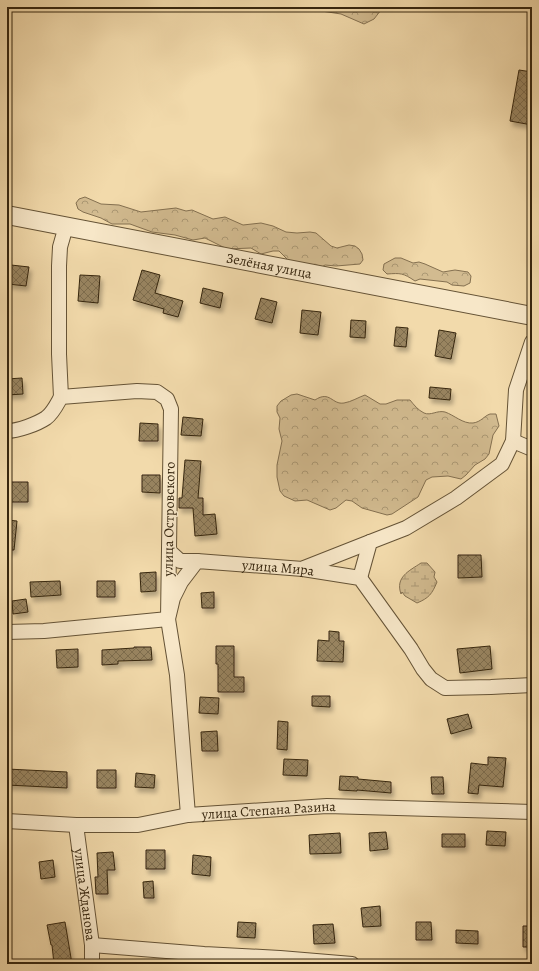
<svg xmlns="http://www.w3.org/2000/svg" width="539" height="971" font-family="Alegreya,serif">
<defs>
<pattern id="forest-crowns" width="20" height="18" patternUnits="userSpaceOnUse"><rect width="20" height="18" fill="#d2bb90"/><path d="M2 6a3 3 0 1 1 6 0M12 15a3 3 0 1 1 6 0" fill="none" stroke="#ab9874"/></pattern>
<pattern id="wetland-marsh" width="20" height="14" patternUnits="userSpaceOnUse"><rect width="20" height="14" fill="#d2bb90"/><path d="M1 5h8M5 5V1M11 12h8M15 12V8" fill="none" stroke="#ab9874"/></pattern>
<pattern id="building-cross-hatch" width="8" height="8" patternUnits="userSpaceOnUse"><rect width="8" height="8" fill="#988460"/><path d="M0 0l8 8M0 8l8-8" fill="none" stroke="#7d6c4e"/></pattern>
<filter id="shadow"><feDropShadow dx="2.5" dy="4.5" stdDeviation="2" flood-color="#0004"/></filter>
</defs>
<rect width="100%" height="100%" fill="#f2daab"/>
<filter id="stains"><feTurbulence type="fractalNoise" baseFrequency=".005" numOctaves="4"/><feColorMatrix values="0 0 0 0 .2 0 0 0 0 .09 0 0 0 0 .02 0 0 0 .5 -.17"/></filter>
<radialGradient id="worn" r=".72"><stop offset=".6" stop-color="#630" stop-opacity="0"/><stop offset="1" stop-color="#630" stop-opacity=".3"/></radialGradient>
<path fill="url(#forest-crowns)" stroke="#847050" d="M300,7H386L381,10L374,19L364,24L341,14L302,8Z
M85,197L101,204L119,205L141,212L176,208L186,211L192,210L213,219L225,217L243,225L261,223L273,226L286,232L297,233L310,232L316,233L331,246L337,248L349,245L355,246L359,249L362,254L363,260L360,264L336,266L325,265L320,268L291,263L279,251H273L261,254L251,248L227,249L205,238L193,240L175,235L152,232L130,224H112L101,218L83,212L78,209L76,203L79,199Z
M395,258H401L413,263L419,262L425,264L443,272L455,270L468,272L471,276L470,283L464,286L452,285L447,282L420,279L415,281C403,273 401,273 387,274L383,270L384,264Z
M297,394L315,400C330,390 332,405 344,403C351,402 359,397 365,395L380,404H386L397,400H410C414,405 418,410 424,413C431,416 437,410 445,412C454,415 463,424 473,423C481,422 484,416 490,414C492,414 494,414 496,414L499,426L493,435L489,454L485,459L475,465L466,475L461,479L448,476L432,477L426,480L418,497L392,514L387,515L362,508L352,501L346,500L336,508L330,510L307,500L295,501L284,496L280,491L277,477V465L282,441L279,429L280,418L277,412V406L281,401L291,395Z"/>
<path fill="url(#wetland-marsh)" stroke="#847050" d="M421,563H427L435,572L434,577L437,582C432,594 429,598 417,603L405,596L402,592L401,594C395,577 409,571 421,563Z"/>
<path fill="url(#building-cross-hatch)" stroke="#36260f" filter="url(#shadow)" d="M519,70L532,72V125L510,121Z
M11,265L29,267L26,286L8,284Z
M142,270L160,275L155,293L183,301L178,317L163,313L164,309L133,300Z
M80,275L100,276L98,303L78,301Z
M203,288L223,293L220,308L200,303Z
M261,298L277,302L272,323L255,319Z
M302,310L321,312L318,335L300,333Z
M351,320L366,321L365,338L350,337Z
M396,327L408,328L406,347L394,346Z
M439,330L456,333L451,359L435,356Z
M22,378L23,394L7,395V379Z
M430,387L451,389L450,400L429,398Z
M183,417L203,419L201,436L181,435Z
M140,423L158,424V441H139Z
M185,460L201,461L198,498H203V515L215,514L217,534L195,536L193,508H179V498H182Z
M142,475H160V493L142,492Z
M7,482H28V502H7Z
M7,520L17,521L14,550H7Z
M458,555H481L482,577L458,578Z
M156,572V591L141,592L140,573Z
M60,581L61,595L31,597L30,582Z
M97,581H115V597H97Z
M214,592V608H202L201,593Z
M26,599L28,612L13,614L12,601Z
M329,631L339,632V641H344L343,662L317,661L318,640L329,641Z
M216,646H234V677H244V692H218V664H216Z
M490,646L492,669L460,673L457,649Z
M134,647H151L152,660L118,661V664L102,665V650L134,648Z
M78,649V667L57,668L56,650Z
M312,696H330V707L312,706Z
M200,697L219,698L218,714L199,713Z
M468,714L472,728L451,734L447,719Z
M278,721L288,722L287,750L277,749Z
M217,731L218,751H202L201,732Z
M488,757L506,758L503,787L479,785L478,794L468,793L471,763L488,765Z
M284,759L308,760L307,776L283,775Z
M7,769L67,772V788L7,785Z
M97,770H116V788H97Z
M136,773L155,775L154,788L135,787Z
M340,776L358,777V779L391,782V793L357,790V791L339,790Z
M431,777H443L444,794H432Z
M487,831L506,832L505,846L486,845Z
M386,832L388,849L370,851L369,833Z
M340,833L341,853L310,854L309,835Z
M442,834H465V847H442Z
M146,850H165V869H146Z
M113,852L115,870H107L108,894H96L95,877H98L97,853Z
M193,855L211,857L210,876L192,874Z
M53,860L55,877L41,879L39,862Z
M153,881L154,898H144L143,882Z
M380,906L381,926L363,927L361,908Z
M65,922L72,964H54L52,945H51L47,925Z
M238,922L256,923L255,938L237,937Z
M416,922H431L432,940H416Z
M333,924L335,943L314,944L313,925Z
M523,926H532V947H523Z
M456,930L478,931V944L456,943Z"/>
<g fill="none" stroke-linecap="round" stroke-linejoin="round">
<g stroke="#655336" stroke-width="16">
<g id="minor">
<path d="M61,397L59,354V266L60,247L66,226"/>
<path d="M7,431C18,431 37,424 46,418C53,413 57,404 61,397L137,391L157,392L167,399L171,409L168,619L177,675L188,815"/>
<path d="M513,441L532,449"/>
<path d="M169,551L180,561H197"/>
<path d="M304,568L370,542"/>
<path d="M360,578L370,542L406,528L456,498L502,464L513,441L516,390L532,342"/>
<path id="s1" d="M7,632L44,631L168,619L173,598L181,582L197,561L303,569L360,578L411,649L423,669L431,679L445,688L491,687L532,685"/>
<path id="s2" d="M7,821L76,825H138L188,815L327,806L532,812"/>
<path id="s3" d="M76,825L92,945V964"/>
<path d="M92,945L204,954L280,958L352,964"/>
</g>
</g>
<g stroke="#655336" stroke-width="20">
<g id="tertiary">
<path id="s4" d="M7,215L532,316"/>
</g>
</g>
<use href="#minor" stroke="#f7e7c8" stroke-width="14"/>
<use href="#tertiary" stroke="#f7e7c8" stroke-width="18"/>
</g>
<g text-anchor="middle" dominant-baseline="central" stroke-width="3" stroke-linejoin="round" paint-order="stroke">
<g font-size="14" fill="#36260f" stroke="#f7e7c8">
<text stroke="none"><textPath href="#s4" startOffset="267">Зелёная улица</textPath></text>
<text transform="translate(169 519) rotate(-89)">улица Островского</text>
<text stroke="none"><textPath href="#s1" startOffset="309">улица Мира</textPath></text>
<text stroke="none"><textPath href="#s2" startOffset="263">улица Степана Разина</textPath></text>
<text stroke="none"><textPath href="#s3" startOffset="70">улица Жданова</textPath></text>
</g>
</g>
<rect width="539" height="971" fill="none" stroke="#f2daab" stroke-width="24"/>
<rect x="8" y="8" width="523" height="955" fill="none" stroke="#36260f" stroke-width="2"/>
<rect x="12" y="12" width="515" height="947" fill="none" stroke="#36260f"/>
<rect width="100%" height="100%" filter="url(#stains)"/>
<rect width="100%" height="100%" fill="url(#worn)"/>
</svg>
